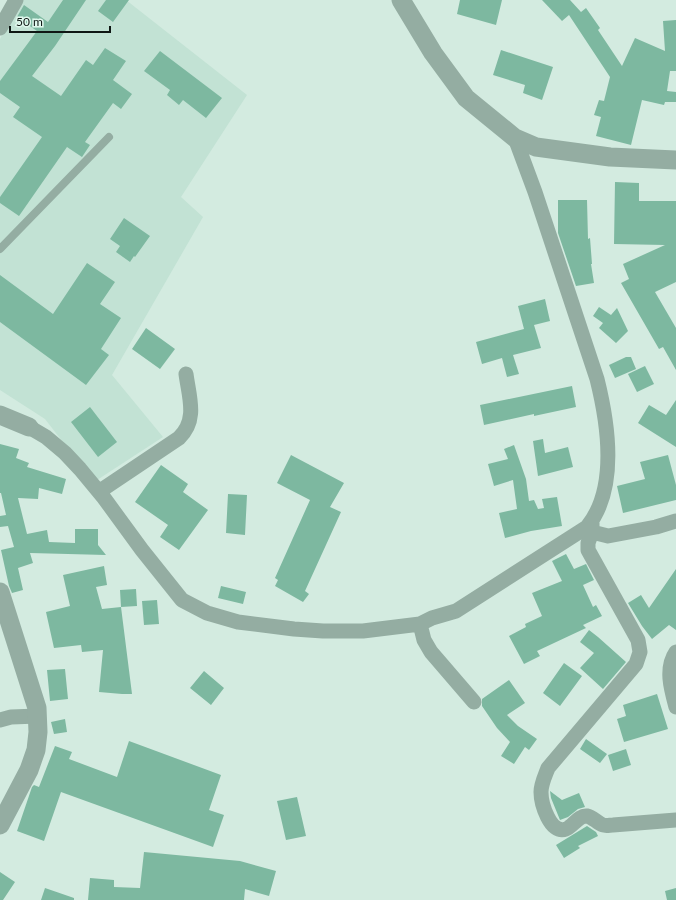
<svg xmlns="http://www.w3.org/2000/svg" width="676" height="900" font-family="Lato,sans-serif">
<rect width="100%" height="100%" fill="#d3ebe0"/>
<path fill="#c2e2d4" d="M21,0H126L247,95L181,197L203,217L112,375L163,437L94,482L45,419L0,390V39Z"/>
<path fill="#7db8a0" d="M63,0H86L55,46L32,76L61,96L86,60L93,65L105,48L126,61L113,80L132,94L121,109L113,103L85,142L90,145L82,157L67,147L19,216L0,203V197L42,137L13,117L20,107L0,93V81L37,31L17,17L24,5L48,22Z
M106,0H129L113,22L98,11Z
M460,0H502L496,25L457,14Z
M542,0H570L581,12L586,8L600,28L598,30L622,66L635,38L665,51L663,21L676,20V71H670L667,91L676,92V102H665L664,105L642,100L631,145L596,136L601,117L594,115L599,100L604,101L610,77L569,15L562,21Z
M501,50L553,67L542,100L523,93L525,85L493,75Z
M160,51L222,98L206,118L183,100L179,105L167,95L170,90L144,71Z
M615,182L639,183V201H676V282L655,292L676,328V370L663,347L659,349L621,283L629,279L623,264L665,245L614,244Z
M558,200H587L588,239L590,238L592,264H591L594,283L576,286L558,233Z
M124,218L150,236L135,257L134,256L130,262L116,252L120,246L110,239Z
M87,263L115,282L100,304L121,318L101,349L109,355L86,385L0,322V275L53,314Z
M545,299L550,321L534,325L541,348L513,355L519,374L507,377L502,358L482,364L476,342L524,329L518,306Z
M599,307L611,315L617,308L628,331L616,343L599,328L603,323L593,316Z
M146,328L175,349L160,369L132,349Z
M626,357H631L636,369L615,378L609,365Z
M645,366L654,384L637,392L628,374Z
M572,386L576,407L534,416V414L484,425L480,405Z
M676,400V447L638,423L649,405L666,415Z
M90,407L117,442L98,457L71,422Z
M543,439L545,453L568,447L573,467L538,476L533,441Z
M0,444L19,449L16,458L29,463L27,467L66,479L62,494L39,488L38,499L18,498L27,534L47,530L49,542L75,543V529H98V545L106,555L30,553L33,563L18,568L23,590L12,593L9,586L1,550L14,547L8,526L0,527V516L6,515L1,493H0Z
M514,445L526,479L529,501L534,500L538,509L544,508L542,499L557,497L562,526L531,531L505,538L499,513L517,509L513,480L494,486L488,464L508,459L504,449Z
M291,455L344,483L330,507L341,512L305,591L309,594L303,602L275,586L278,580L275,578L310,500L277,483Z
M668,455L676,485V500L623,513L617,486L645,479L640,462Z
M161,465L188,484L183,492L208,510L179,550L160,537L168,525L135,502Z
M228,494L247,495L245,535L226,533Z
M566,554L574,569L586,564L594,580L583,585L593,607L596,605L602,616L583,625L586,628L537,651L540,656L524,664L509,636L526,627L525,624L542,616L532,593L562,581L552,561Z
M104,566L107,585L96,587L102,609L121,607L132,694H122L99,692L103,650L82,652L81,645L54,648L46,612L70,606L63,575Z
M676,569V630L669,625L652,639L642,626L628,603L641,595L649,608Z
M221,586L246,592L243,604L218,598Z
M136,589L137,606L121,607L120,590Z
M157,600L159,624L144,625L142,601Z
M589,630L598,637L626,662L603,689L580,668L594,653L580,642Z
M564,663L582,676L560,706L543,693Z
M65,669L68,699L50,701L47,670Z
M204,671L224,688L211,705L190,688Z
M509,680L525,703L507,715L518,726L537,739L529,750L525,747L514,764L501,756L510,742L497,728L482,706V699Z
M657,694L668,729L624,742L617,719L626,716L623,705Z
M65,719L67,732L54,734L51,722Z
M586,739L607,754L600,763L580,749Z
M129,741L221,775L209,810L224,815L213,847L61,792L44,841L17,831L32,787L34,785L39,787L55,746L72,752L69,759L117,777Z
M626,749L631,765L613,771L608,755Z
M550,791L562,800L579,793L585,807L578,809L568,817L560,820L551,798Z
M297,797L306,836L286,840L277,801Z
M587,826L596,832L598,836L578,846L580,848L564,858L556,845Z
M144,852L240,861L276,871L269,896L245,889L244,900H88L90,878L114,880V887L140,888Z
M0,872L15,882L3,900H0Z
M45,888L74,898V900H41Z
M676,888V900H667L665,891Z"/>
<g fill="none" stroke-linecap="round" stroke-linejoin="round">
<path stroke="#94ada2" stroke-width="8" d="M0,249L109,137"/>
<path stroke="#94ada2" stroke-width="15" d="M0,28L16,0
M29,427L46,437L65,453L80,469L104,498L142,550L182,600L207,613L238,622L294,629L323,631H363L420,624L432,618L456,611L587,527C618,489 608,423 597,379L535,192L515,138
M104,498L100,491L179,438C198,420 189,397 186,374
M592,523V532L608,536L656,527L676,521
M592,532L588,543V550L638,640L640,652L636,664L548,768C545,776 541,784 541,792C541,803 550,835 566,829C572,827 579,815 587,816C593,817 597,823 603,825C606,826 610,825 613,825L676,820
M420,624L424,640L431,652L474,702
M676,652C665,668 671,689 676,707
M0,720L11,717L38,716"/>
<path stroke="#94ada2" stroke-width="19" d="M401,0L433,53L466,98L515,138L536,147L610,157L676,160
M0,415L29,427
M0,592L37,708L38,732L36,750L29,770L0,825"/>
</g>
<path d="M10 26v6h100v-6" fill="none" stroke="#0f1714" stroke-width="2"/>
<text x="16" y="26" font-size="12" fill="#0f1714" stroke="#e0f8ed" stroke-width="3" paint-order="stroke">50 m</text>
</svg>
